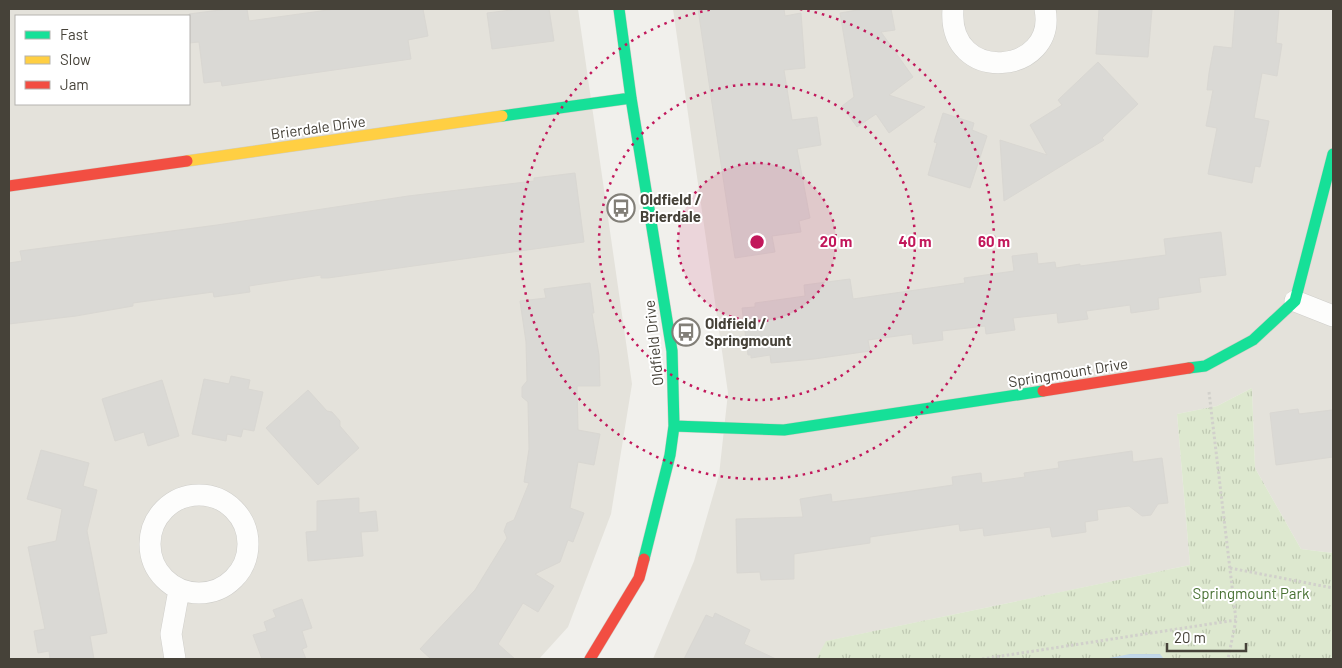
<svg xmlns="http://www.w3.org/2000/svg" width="1342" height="668" font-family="Barlow,sans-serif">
<defs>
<pattern id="park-tufts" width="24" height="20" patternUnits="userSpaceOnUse" patternTransform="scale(1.25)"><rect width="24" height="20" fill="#dde8cf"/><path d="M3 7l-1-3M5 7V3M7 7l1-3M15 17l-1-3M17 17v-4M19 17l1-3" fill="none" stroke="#bfc8b2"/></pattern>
<pattern id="water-rules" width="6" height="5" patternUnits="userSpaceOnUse" patternTransform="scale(1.25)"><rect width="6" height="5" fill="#c2d8e9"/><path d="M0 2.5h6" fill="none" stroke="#9fb1be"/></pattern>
</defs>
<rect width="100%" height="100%" fill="#f1f0ec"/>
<path fill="#e4e2db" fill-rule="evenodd" d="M9,9H578L632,384L611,514L568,627L539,659H9ZM16,16H189V104H16Z
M673,9H1333V553L1301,549L1255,468L1252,388L1217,406L1177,414L1190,565L827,641L816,659H653L694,561L719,475L728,393Z"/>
<path fill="url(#park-tufts)" d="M1252,388L1255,468L1301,549L1333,553V659H816L826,641L1190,565L1177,414L1217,406Z"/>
<path fill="url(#water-rules)" d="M1130,654H1160L1164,659H1104Z"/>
<path fill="#dad9d5" stroke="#d9d7d2" d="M227,9H247L249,21L335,9H423L428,36L408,40L411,59L222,86L221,81L204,83L199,42L189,43V14Z
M519,9H549L554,41L492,49L487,13Z
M698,9H784L785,16L801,13L805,68L784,70L792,120L817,117L821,145L797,149L810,218L799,221L801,232L772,236L775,252L735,258Z
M863,9H891L895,30L881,32L913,77L889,95L925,107L889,133L876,114L857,127L842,106L854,97L840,13Z
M1099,9H1152L1148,57L1096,54Z
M1235,9H1279L1276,43L1282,44L1277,76L1262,73L1254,118L1269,121L1260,167L1255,166L1252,183L1208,174L1217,128L1206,126L1213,90H1207L1209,73L1214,46L1232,48Z
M1098,62L1138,104L1102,138L1104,140L1004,201L1000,140L1047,155L1030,125L1062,105L1058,100Z
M943,113L974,123L972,130L987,136L970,188L928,175L937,143L934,142Z
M575,173L584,242L328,278H321V275L249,286L250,292L214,297L213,292L133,303V306L76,316L9,324V263L22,261L20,251L217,225L408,196L534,181V178Z
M1221,232L1226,275L1199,278L1201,292L1158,298L1159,309L1131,313L1130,305L1086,311L1088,319L1058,323L1057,313L1013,318L1015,330L986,334L985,326L942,331L943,340L913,344L912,334L868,340L870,351L814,359L771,363L770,355L751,358V355H748L742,308L755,307V303L805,296L804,285L850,279L853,299L965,283L964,278L1014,271L1012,256L1037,253L1038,264L1055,262L1056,268L1080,264V266L1166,255L1164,239Z
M590,283L594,313H592L599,355L600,386H577L578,430L600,434L594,465L578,462L570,508L584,513L573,542L568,540L560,562L535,574L554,586L538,612L523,603L498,644L515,659H431L420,649L475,590L507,538L504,531L507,523L514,520L529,483L524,482L529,449L528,402L522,397V387L527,381L526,342L520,301L546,298L544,289Z
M231,376L250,380L248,389L263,392L254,431L243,429L241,437L227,434L226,441L192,434L204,379L229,384Z
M162,380L179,436L148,446L144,432L115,441L102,399Z
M308,390L327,411L332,412L340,421V426L359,448L318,485L266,428Z
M1298,409L1299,414L1332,410L1333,457L1276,465L1270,413Z
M41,450L89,463L83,486L97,490L87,531L107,633L90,636L94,659H50L49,651L38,653L34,631L45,629L28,547L56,541L62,509L27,499Z
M1132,451L1133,462L1162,458L1168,503L1158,504L1151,515L1142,516L1129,506L1097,510L1098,520L1085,522L1086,532L1052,537L1050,527L984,536L983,528L960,531L959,524L870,537V543L794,554V579L761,580L760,572L737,573L736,519L803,517L800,499L831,494L832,502L864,498L953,485L952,477L981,473L982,483L1025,477L1024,473L1059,468L1058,462Z
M359,498V513L376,511L378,531L361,532L363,556L308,561L306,532L317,531V501Z
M302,599L312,628L302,631L307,647L302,649L306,659H262L253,635L267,631L264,622L276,617L273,610Z
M715,613L750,630L744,644L776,659H684L706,615L713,618Z"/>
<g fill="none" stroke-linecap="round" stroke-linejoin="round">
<g stroke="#cfceca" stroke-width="22">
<path id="street" d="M953,9C947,86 1058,75 1045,9
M1295,301L1333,316
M150 544a49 49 0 1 1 98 0a49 49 0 1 1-98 0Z
M175,659L171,634L179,590"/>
</g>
<g stroke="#cfcdc4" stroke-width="12">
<path id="fast" d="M619,9L631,98L672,351L674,426L670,455L644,559
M502,116L631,98
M1189,368L1205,366L1253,340L1295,301L1333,154
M674,426L784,430L1043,391"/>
</g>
<g stroke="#cfcdc4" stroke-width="12">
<path id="slow" d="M187,161L502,116"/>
</g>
<g stroke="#cfcdc4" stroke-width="12">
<path id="jam" d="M9,186L187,161
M1043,391L1189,368
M590,659L639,578L644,559"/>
</g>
<path stroke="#d1d0cb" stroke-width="3" stroke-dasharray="2.5 2.5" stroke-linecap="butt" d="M1209,392L1236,620L1228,659
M1230,568L1333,588
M982,659L1236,620"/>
<use href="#street" stroke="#fdfdfc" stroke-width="21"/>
<use href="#fast" stroke="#16e098" stroke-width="11"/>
<use href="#slow" stroke="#ffcf43" stroke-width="11"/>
<use href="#jam" stroke="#f24e42" stroke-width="11"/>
</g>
<circle cx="757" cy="242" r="79" fill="#c2185b" fill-opacity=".12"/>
<g fill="none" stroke="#c2185b" stroke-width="2.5" stroke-dasharray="2.5 5">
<circle cx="757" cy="242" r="79"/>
<circle cx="757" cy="242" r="158"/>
<path d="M800 9A237 237 0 1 1 714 9"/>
</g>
<defs>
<g id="bus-ring" transform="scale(1.4375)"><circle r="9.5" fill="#fff" stroke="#827f78" stroke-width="1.5"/><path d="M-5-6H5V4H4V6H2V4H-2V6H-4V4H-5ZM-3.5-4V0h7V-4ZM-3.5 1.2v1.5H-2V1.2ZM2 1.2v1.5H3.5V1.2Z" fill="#827f78"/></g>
</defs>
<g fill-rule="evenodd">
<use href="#bus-ring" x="621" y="208"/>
<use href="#bus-ring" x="686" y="332"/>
</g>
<g text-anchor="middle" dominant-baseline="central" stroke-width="4" stroke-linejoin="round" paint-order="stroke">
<g font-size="15" fill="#464239" stroke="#fff">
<text transform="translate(318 127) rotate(-8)">Brierdale Drive</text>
<text transform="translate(653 343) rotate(-96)">Oldfield Drive</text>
<text transform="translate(1068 372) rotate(-9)">Springmount Drive</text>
</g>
<g font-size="15" font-weight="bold" fill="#464239" stroke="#fff" text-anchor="start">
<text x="640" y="199">Oldfield /<tspan x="640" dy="17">Brierdale</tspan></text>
<text x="705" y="323">Oldfield /<tspan x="705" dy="17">Springmount</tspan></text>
</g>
<g font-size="15" fill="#487133" stroke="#fff">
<text x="1251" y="593">Springmount Park</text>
</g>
</g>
<circle cx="757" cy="242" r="8" fill="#c2185b" stroke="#fff" stroke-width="2.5"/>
<g font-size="15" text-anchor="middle" font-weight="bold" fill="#c2185b" stroke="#fff" stroke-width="4" stroke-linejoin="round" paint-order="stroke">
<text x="836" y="247">20 m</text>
<text x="915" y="247">40 m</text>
<text x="994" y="247">60 m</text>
</g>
<rect width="1342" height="668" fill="none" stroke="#464239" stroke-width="20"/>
<rect x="15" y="15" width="175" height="90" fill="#ffffff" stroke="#b5b3b0"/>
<rect x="25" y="31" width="25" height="8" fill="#16e098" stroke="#b5b3b0"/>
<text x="60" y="40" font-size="15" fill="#464239">Fast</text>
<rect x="25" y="56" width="25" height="8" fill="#ffcf43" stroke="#b5b3b0"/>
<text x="60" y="65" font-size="15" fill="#464239">Slow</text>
<rect x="25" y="81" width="25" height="8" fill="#f24e42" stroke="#b5b3b0"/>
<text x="60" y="90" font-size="15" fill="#464239">Jam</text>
<path d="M1167 643v8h79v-8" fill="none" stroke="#464239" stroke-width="2.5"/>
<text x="1174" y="643" font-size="15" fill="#464239" stroke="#ffffff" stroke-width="4" paint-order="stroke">20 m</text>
</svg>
